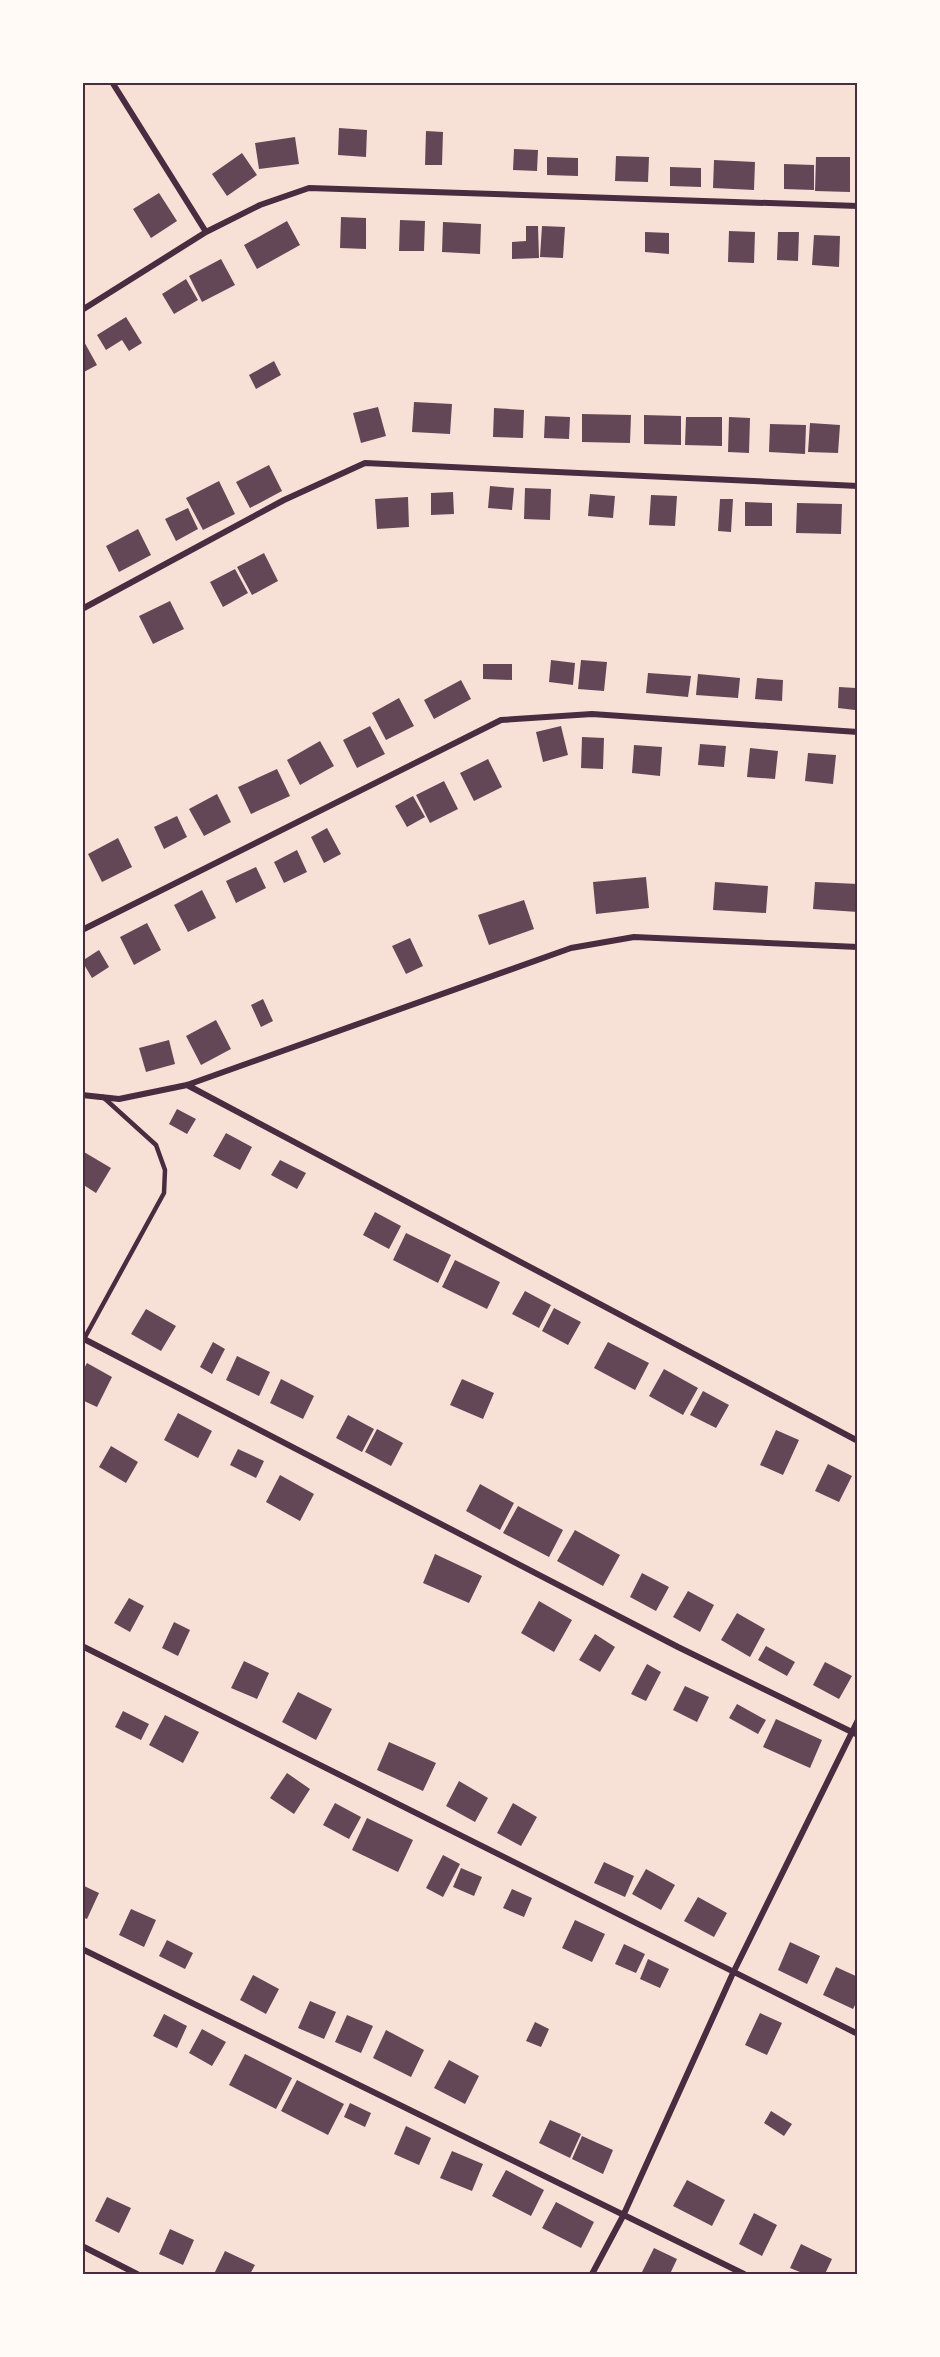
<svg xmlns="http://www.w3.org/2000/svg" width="940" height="2357" font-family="'Crimson Pro',serif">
<rect width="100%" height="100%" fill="#f7e1d7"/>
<path fill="#644757" d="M339,128L367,130L366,157L338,155Z
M426,131L443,132L442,165H425Z
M295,137L299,164L259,169L255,143Z
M514,149L538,150L537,171L513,170Z
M242,153L257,175L227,196L212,174Z
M616,156L649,157L648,182L615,181Z
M547,157L578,158V176L547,175Z
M816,157H850V192L815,191Z
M714,160L755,162L754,190L713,188Z
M784,164L814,165V190L784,189Z
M670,167L701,168V187L670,186Z
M159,193L177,221L151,238L133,209Z
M341,217L366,218V249L340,248Z
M400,220L425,221L424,251H399Z
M287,221L300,245L257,269L244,245Z
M443,222L481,224L480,254L442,252Z
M526,226H538L539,258L512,259V242L526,241Z
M542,226L565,227L563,258L540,257Z
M729,231L755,232L754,263L728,262Z
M645,232L669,233V254L645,252Z
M778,232H799L798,261L777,260Z
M814,235L840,236L839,267L812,265Z
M221,259L235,285L202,302L189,276Z
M186,279L198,300L174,314L162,294Z
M126,317L142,343L129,351L122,340L106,350L97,335Z
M82,338L97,365L82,373Z
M274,361L281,375L256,389L249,375Z
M414,402L452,404L450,434L412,432Z
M378,407L386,436L361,443L353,413Z
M494,408L524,410L523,438L493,437Z
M582,414L631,415L630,443L582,442Z
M644,415L681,416V445L644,444Z
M545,416L570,417L569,439L544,438Z
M686,417H722V446L685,445Z
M729,417L750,418L749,453L728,452Z
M810,423L840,425L838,453L808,452Z
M770,424L806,425L805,454L769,452Z
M269,465L282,491L250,508L236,482Z
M219,481L235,514L203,530L186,498Z
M490,486L514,488L512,510L488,508Z
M525,488L551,489L550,520L524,519Z
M453,492L454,514L431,515V493Z
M590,494L615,496L613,518L588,516Z
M651,495L677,496L675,526L649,525Z
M408,497L409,527L377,529L375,499Z
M720,499H733L731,532L718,531Z
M745,502L772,503V526H745Z
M797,503L842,504L841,534L796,533Z
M188,508L198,529L176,541L165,519Z
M138,529L151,555L119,572L106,546Z
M264,553L278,581L252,595L237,567Z
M235,569L248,593L223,607L210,582Z
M170,601L184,629L153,644L139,616Z
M551,660L575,663L573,685L549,682Z
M581,660L607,662L604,691L578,689Z
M483,664H512V680L483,679Z
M648,673L691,676L688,697L646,693Z
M698,674L740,678L738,698L696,695Z
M757,678L783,680L782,701L755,699Z
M461,680L471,699L434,719L424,700Z
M839,687L856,688L855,710L838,708Z
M399,698L414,726L386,740L372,713Z
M370,726L385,754L357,768L343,740Z
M561,726L568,755L543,762L536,732Z
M582,737L604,738L603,769L581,768Z
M320,741L334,766L300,785L287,760Z
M700,744L726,746L724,767L698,765Z
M634,745L662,747L660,776L632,773Z
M750,748L778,751L775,779L747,777Z
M808,753L836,755L833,784L805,781Z
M488,759L502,787L474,801L460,773Z
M277,769L290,796L251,814L238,787Z
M444,781L458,809L430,823L416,795Z
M217,794L231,822L204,836L189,809Z
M413,796L425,817L407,827L395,806Z
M177,816L187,837L164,849L154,827Z
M327,828L341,854L324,863L311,837Z
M118,838L132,867L102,882L88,854Z
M297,850L307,872L284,883L274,862Z
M256,867L266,888L236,903L226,881Z
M646,877L649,908L596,914L593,882Z
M715,882L768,886L766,913L713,910Z
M815,882L858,884V912L813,909Z
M202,890L216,918L188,932L174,905Z
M524,900L534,929L489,945L478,915Z
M147,923L161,950L134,965L120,937Z
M410,938L423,966L406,974L392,946Z
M99,950L109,967L92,978L82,961Z
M263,999L273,1021L261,1027L251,1005Z
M216,1020L231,1049L201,1065L186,1036Z
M169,1040L175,1064L146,1072L139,1048Z
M177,1109L196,1119L187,1134L169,1124Z
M226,1133L252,1147L240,1170L213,1156Z
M84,1152L111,1168L96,1193L82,1184Z
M280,1160L306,1173L297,1189L271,1175Z
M375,1212L401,1226L389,1249L363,1235Z
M406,1233L451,1255L438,1283L393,1260Z
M455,1260L500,1282L487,1309L442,1287Z
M525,1291L551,1305L539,1328L512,1314Z
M554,1308L581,1322L568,1345L542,1331Z
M146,1309L176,1326L161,1351L131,1334Z
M213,1342L225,1349L212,1374L200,1367Z
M608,1342L649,1363L635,1390L594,1368Z
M237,1356L270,1372L259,1396L226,1380Z
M87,1363L112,1377L97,1407L82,1400V1372Z
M664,1369L698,1388L683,1415L649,1396Z
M281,1379L314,1396L303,1419L270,1403Z
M462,1379L494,1393L483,1419L450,1405Z
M703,1391L729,1405L716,1428L690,1415Z
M178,1413L212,1431L198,1458L164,1440Z
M348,1415L374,1429L362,1452L336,1438Z
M377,1429L403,1443L391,1466L365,1452Z
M776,1430L799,1440L783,1475L760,1465Z
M111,1446L138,1462L126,1483L99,1467Z
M238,1449L264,1461L256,1478L230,1465Z
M828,1464L852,1476L839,1502L815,1491Z
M280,1475L314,1494L300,1521L266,1502Z
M480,1484L514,1503L500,1530L466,1511Z
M518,1506L563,1530L549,1557L503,1533Z
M575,1530L620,1555L603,1586L557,1561Z
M435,1554L482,1576L469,1603L423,1583Z
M642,1573L669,1587L656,1611L630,1597Z
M688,1591L714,1605L700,1632L673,1617Z
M129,1598L144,1606L130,1632L114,1623Z
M539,1601L572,1620L554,1652L521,1633Z
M737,1613L765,1629L750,1657L721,1640Z
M174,1622L190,1630L178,1656L162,1648Z
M595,1634L615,1647L600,1672L579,1660Z
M766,1646L795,1662L787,1676L758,1660Z
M244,1661L269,1673L257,1699L231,1688Z
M825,1662L852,1676L839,1699L813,1685Z
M647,1664L661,1672L646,1701L631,1694Z
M685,1686L709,1697L697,1722L673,1710Z
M298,1692L332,1709L316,1740L282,1722Z
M737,1704L766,1720L758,1734L729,1718Z
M123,1711L149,1724L141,1740L115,1727Z
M165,1715L199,1732L183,1763L149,1745Z
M776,1719L822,1740L810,1768L763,1747Z
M389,1742L436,1763L423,1791L377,1770Z
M287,1773L310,1789L294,1814L270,1798Z
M459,1781L488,1798L475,1822L446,1806Z
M335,1803L361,1817L349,1839L323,1825Z
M513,1803L537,1817L521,1846L497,1833Z
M367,1818L413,1840L398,1872L352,1850Z
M443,1855L460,1864L443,1897L426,1888Z
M604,1862L634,1876L625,1897L594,1883Z
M461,1868L482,1877L474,1896L453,1887Z
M646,1869L675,1885L661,1910L632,1894Z
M82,1885L99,1893L87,1919L82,1917Z
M512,1889L532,1898L524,1917L503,1908Z
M698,1897L727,1913L714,1937L684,1921Z
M131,1909L156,1920L144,1947L119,1935Z
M575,1920L605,1934L592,1962L562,1948Z
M167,1940L193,1953L185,1969L159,1956Z
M790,1942L820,1956L807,1984L778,1970Z
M624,1944L645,1954L636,1973L615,1964Z
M648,1959L669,1969L660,1988L640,1979Z
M836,1967L858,1977V1999L853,2009L823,1995Z
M253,1975L279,1989L266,2014L240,2000Z
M310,2001L336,2012L324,2039L298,2028Z
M760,2013L782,2023L767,2055L745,2045Z
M164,2014L187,2026L177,2048L153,2036Z
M347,2015L373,2026L361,2053L335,2042Z
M535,2022L549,2029L541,2047L526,2041Z
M202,2029L226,2042L212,2066L189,2053Z
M386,2030L424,2050L411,2077L373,2058Z
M245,2054L292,2078L276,2109L229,2085Z
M449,2060L479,2076L465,2104L434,2088Z
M297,2080L344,2104L328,2135L281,2111Z
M350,2103L371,2113L365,2127L344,2117Z
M771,2111L792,2124L784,2136L764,2123Z
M550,2120L581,2134L570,2158L539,2143Z
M406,2126L431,2138L419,2165L394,2154Z
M582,2136L613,2150L603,2174L572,2159Z
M452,2151L483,2164L472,2191L440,2178Z
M506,2170L544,2190L531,2216L492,2196Z
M687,2180L725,2200L712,2226L673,2206Z
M107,2197L131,2208L119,2233L95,2221Z
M556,2202L594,2222L581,2248L542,2228Z
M754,2213L777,2225L762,2256L739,2244Z
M170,2229L194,2240L183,2265L159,2254Z
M801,2244L832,2259L825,2274H805L790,2268Z
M654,2248L677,2259L670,2274H641Z
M225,2251L255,2265L250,2274H214Z"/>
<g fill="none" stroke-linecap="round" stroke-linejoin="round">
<path stroke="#4a2c40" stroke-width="4.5" d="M84,1339L164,1193L165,1170L156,1145L103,1097"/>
<path stroke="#4a2c40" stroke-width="6" d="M112,82L206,232
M82,310L206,232L260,205L309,188L858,206
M82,609L284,500L365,463L858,486
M82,930L501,720L592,714L858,732
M187,1085L858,1441
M82,1095L119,1099L187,1085L571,948L634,937L858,947
M84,1339L678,1647L858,1735
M82,1646L858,2034
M82,1949L744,2274
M82,2246L137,2274
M592,2274L623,2216L733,1973L858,1720"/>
</g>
<rect width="940" height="2357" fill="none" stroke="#fffaf5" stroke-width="168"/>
<rect x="84" y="84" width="772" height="2189" fill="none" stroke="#4a2c40" stroke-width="2"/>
</svg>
